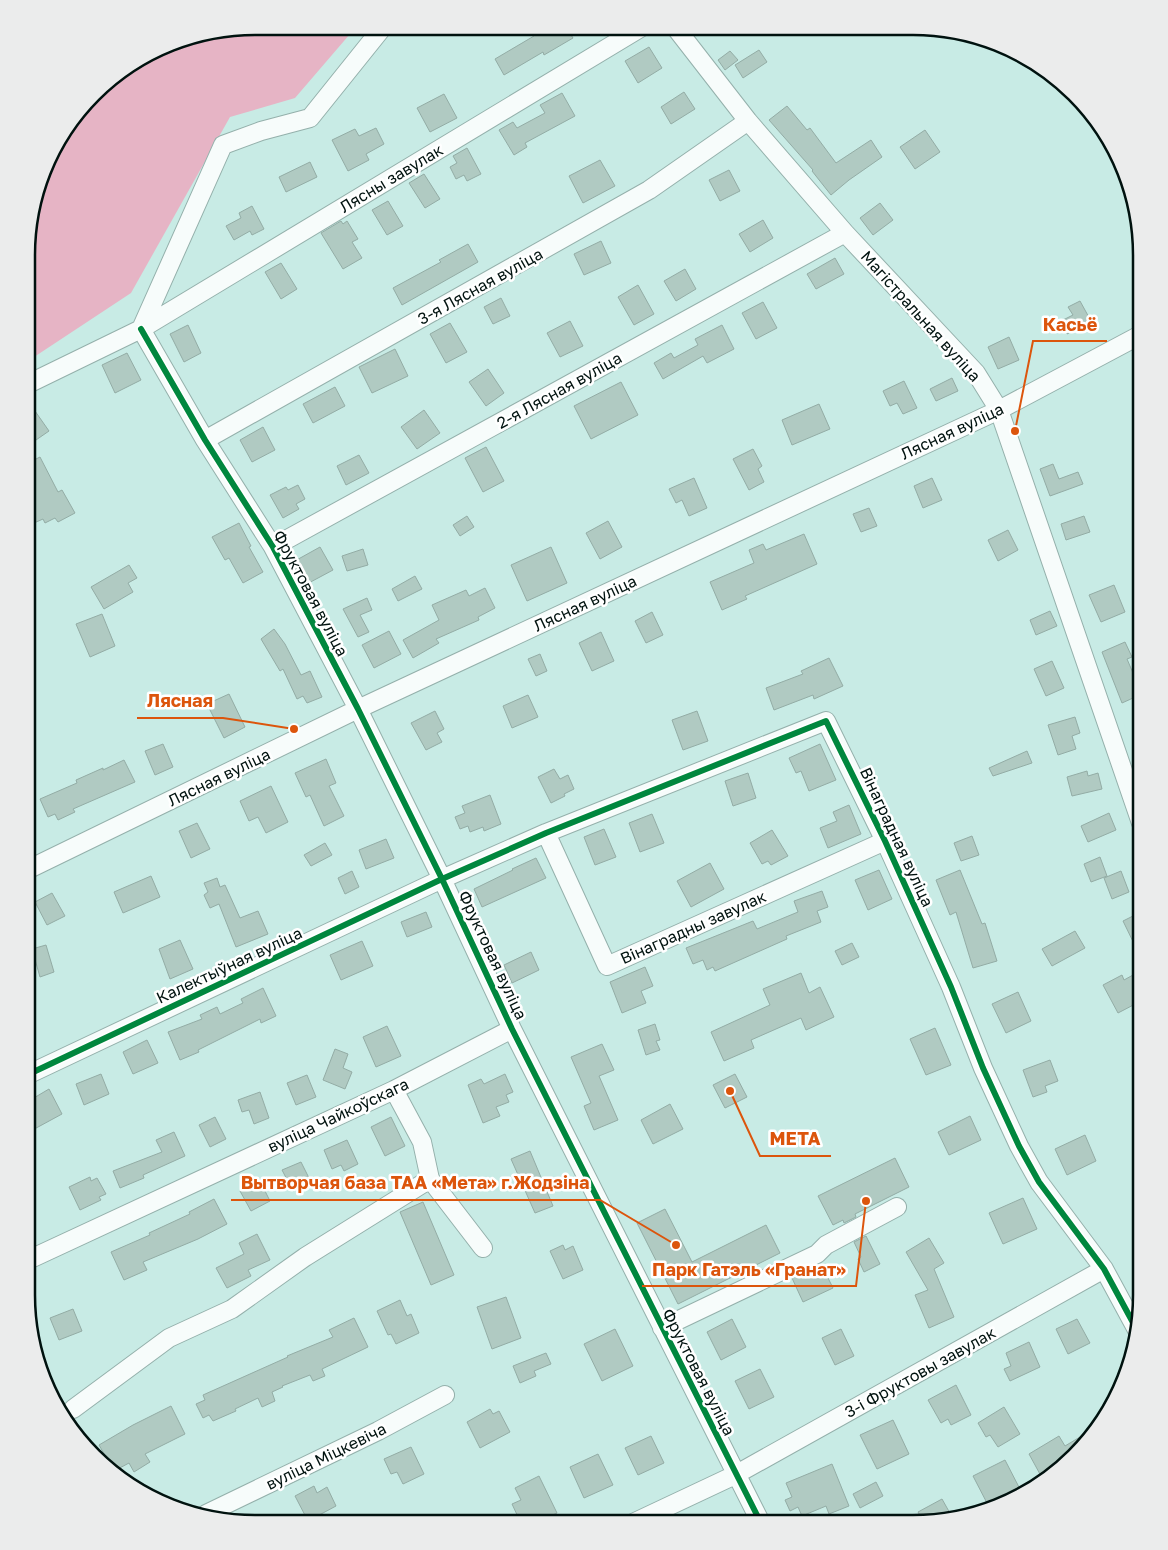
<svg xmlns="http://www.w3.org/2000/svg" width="1168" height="1550" font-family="'Golos Text',sans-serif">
<rect width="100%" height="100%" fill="#c8ebe5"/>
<path fill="#e6b4c5" d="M255,26L356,27L295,98L230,117L131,293L28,361V225L57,141L104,83L181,38Z"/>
<path fill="#b0cac2" stroke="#93aca5" d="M528,27H566L573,38L544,55L543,52L504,75L495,59L534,36Z
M649,47L662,68L638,83L625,61Z
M759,50L767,62L743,78L735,65Z
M730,51L738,60L725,70L718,60Z
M684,92L695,109L671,124L661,107Z
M562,93L575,116L525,143L527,147L514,155L499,130L513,122L517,128L545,113L540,105Z
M444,94L457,118L430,132L417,108Z
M787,106L807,130L810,128L836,163L871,140L882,157L849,180L831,195L812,171L813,170L769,120Z
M376,128L384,144L366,154L369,160L348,171L332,140L355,129L359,136Z
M925,130L940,152L915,169L900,147Z
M467,148L481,174L467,181L464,175L456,179L450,167L457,163L453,156Z
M600,160L615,186L583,203L569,176Z
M310,162L317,177L286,192L279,177Z
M729,170L740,191L720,201L709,180Z
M424,174L440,199L425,208L409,183Z
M388,201L403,226L387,235L372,210Z
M880,203L893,220L873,235L860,218Z
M252,206L264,229L252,235L250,231L234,240L226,226L241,218L239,213Z
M763,220L773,238L750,252L739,234Z
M341,221L343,224L347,221L358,239L352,242L362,258L343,269L321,233Z
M601,241L611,263L584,275L574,254Z
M468,244L478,262L402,305L393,288L441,262L439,260Z
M835,258L844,274L816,289L807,274Z
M281,263L297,289L281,299L265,272Z
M685,269L696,289L676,301L664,281Z
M638,285L654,314L634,325L618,297Z
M501,298L510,316L493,324L484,307Z
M1080,301L1091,321L1067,334L1061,321L1073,315L1068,307Z
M763,302L777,328L756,339L742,313Z
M570,321L583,346L560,357L547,333Z
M450,323L467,352L446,363L430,334Z
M188,325L201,353L184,362L170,334Z
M722,325L734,349L707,363L703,356L663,379L654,363L671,353L674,358L698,345L695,339Z
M1009,337L1019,360L998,369L988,347Z
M395,349L408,376L372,393L359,367Z
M127,353L141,380L115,393L102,365Z
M488,369L504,393L486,406L469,382Z
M952,378L958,391L936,401L930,389Z
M904,381L917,408L903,414L897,403L890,406L883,391Z
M621,382L638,415L591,439L574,406Z
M335,387L345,406L313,423L303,404Z
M28,401L49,431L36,440L28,429Z
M819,404L830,429L792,445L782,420Z
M424,410L440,433L417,449L401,427Z
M263,427L275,450L252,462L240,440Z
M486,447L504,481L483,492L465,458Z
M753,449L762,466L758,469L764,482L749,490L733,459Z
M359,455L369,473L346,485L337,466Z
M40,457L58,492L62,490L75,513L58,522L55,518L45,523L43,519L34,523L28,510V463Z
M1053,464L1059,479L1078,472L1083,484L1050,496L1040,469Z
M694,478L707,508L689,516L682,500L676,503L669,489Z
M932,478L942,500L923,508L914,486Z
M298,485L305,499L296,504L299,509L283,518L270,495L286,487L288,490Z
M869,508L877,526L861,532L853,514Z
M467,516L474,527L460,536L453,525Z
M1084,516L1090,532L1066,540L1061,524Z
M608,521L622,547L600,559L586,533Z
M239,523L251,546L249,547L263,572L243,583L229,558L225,560L212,537Z
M1008,530L1018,550L998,561L988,540Z
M804,534L817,564L745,596L747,599L722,610L710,582L754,563L749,550L763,544L766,550Z
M320,547L333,570L305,585L293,562Z
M551,547L567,583L527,601L511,565Z
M363,549L368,565L347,571L342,556Z
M129,565L137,578L128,583L133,592L104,609L91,587Z
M415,576L422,589L398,601L392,589Z
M1114,585L1125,612L1101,622L1089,595Z
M485,588L495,608L478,617L479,620L436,639L439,643L413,658L403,640L439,620L432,605L466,590L469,596Z
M367,598L372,610L360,615L369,632L358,637L343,609Z
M1050,611L1057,626L1036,635L1030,620Z
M652,612L663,635L646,643L635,621Z
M102,614L115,646L90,657L76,624Z
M274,629L285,644L301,675L310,671L322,697L307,703L303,696L297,699L283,669L280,671L261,639Z
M389,631L401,654L374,668L362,645Z
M601,632L614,661L592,671L579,643Z
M1125,642L1132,657L1127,659L1142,694L1122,703L1102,652Z
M540,654L547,671L536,676L528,659Z
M829,658L843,686L814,699L813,695L774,710L766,688L803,674L801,671Z
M1052,661L1064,688L1046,696L1034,669Z
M229,694L245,727L224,738L207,704Z
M528,695L538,717L512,728L503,706Z
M435,711L444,729L437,733L442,742L426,750L411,723Z
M697,711L708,741L683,750L672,720Z
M1075,717L1080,733L1072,736L1076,749L1058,755L1048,725Z
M163,744L173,767L155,775L145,751Z
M820,744L836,780L809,791L801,771L796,773L789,758Z
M1027,751L1032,763L993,776L989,768Z
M326,759L336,783L329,786L344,816L324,826L310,795L306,797L295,773Z
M124,760L135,782L73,809L75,812L58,820L55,814L48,817L40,799L77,783L76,780L103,768V770Z
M554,769L560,779L568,775L574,789L564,794L565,796L551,803L538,777Z
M1087,771L1088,776L1098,773L1102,789L1072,796L1067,777Z
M748,773L756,798L733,806L725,781Z
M271,786L288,822L266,833L258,817L249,821L240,801Z
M490,795L501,824L484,831L483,827L470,832L468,826L460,829L455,817L465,813L462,806Z
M849,805L861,834L828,848L820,828L837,821L833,812Z
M1109,813L1116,830L1088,842L1081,826Z
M652,814L664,843L640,852L629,823Z
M197,823L210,849L191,858L179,831Z
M604,829L616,857L595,865L584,837Z
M772,830L788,856L771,865L768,861L762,864L750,843Z
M972,836L979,855L961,861L954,843Z
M386,839L394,858L366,869L359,850Z
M325,843L332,855L311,866L304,855Z
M1100,857L1107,876L1091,882L1084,864Z
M536,858L546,878L482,907L474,889L513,870L512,869Z
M710,863L724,889L691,907L677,881Z
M879,870L892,899L868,910L855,880Z
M960,870L982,924L985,923L997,961L973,968L956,912L950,915L936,880Z
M352,871L359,887L345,894L338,878Z
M1121,871L1129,892L1112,899L1104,878Z
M151,876L160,897L123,913L114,892Z
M217,878L220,887L225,885L240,918L258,911L268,934L236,947L219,904L210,908L204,895L208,892L204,883Z
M822,891L828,907L817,911L821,922L786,936L787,939L715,971L713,967L707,970L703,960L693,964L686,948L753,921L757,929L798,912L794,901Z
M52,893L65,916L47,925L35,902Z
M426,912L432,927L407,937L401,922Z
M1141,912V958L1123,921Z
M1075,931L1085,948L1052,966L1042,949Z
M180,940L193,969L170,979L159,949Z
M362,941L373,966L341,980L330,955Z
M852,943L859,957L842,965L835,951Z
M46,945L54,972L40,977L32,949Z
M531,952L539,970L512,983L504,965Z
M645,967L653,986L641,991L646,1003L622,1013L610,982Z
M801,973L809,993L820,987L834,1017L806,1030L801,1018L751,1040L754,1048L724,1061L711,1032L770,1005L763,989Z
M1122,975L1124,980L1133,975L1141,991V1001L1118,1013L1103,985Z
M263,988L276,1016L261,1023L260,1019L198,1050L199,1052L180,1060L168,1032L202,1019L200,1015L217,1007L220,1014L243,1003L241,999Z
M1018,992L1031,1021L1006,1033L992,1004Z
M655,1024L660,1040L656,1041L660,1050L646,1055L638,1030Z
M387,1026L401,1056L376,1067L363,1037Z
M935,1028L951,1065L926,1075L910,1039Z
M147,1040L158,1063L133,1074L123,1052Z
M602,1044L614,1070L599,1076L618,1120L594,1130L584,1106L591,1103L571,1057Z
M335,1049L348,1054L343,1068L352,1072L345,1089L323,1080Z
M1050,1060L1058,1081L1045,1086L1047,1092L1033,1097L1023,1070Z
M101,1074L109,1094L84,1105L76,1084Z
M505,1074L513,1092L506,1095L509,1102L496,1107L500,1116L483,1123L468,1085L481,1079L484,1084Z
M735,1074L747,1097L725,1108L713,1085Z
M307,1075L316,1097L296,1105L287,1083Z
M49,1089L62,1114L27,1133V1102Z
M260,1092L269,1118L254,1124L249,1110L242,1112L238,1100Z
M670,1104L683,1129L653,1144L641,1120Z
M970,1116L981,1140L949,1155L938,1132Z
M215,1117L226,1139L210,1147L199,1125Z
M391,1117L405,1146L385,1156L371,1127Z
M174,1132L185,1156L143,1175L144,1178L120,1188L113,1171L162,1152L156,1140Z
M1085,1135L1096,1161L1067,1175L1055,1149Z
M347,1140L358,1164L344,1171L341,1165L332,1169L324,1150Z
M530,1151L553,1206L535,1213L511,1159Z
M895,1158L909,1187L855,1214L856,1217L844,1223L843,1220L833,1225L818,1196Z
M301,1162L311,1182L293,1191L282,1170Z
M90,1177L91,1181L97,1178L106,1194L99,1197L101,1200L80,1210L69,1187Z
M260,1181L270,1201L251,1211L240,1191Z
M1023,1198L1037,1229L1003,1244L989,1213Z
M214,1199L227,1224L198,1239L143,1262L147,1270L124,1280L111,1252L150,1235L149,1233L190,1214L189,1212Z
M423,1202L454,1275L431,1285L400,1212Z
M665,1209L692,1262L766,1225L780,1253L678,1304L637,1223Z
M257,1234L270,1260L248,1270L251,1276L227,1288L216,1268L244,1254L239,1243Z
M866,1236L880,1264L864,1272L858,1259L861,1257L854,1242Z
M929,1238L944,1263L934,1269L954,1317L929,1328L915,1295L928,1290L906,1252Z
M563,1245L565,1250L573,1246L583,1270L563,1279L550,1251Z
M821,1264L833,1288L803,1302L792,1278Z
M506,1297L521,1338L492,1349L477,1307Z
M400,1300L407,1316L411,1314L419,1333L396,1344L391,1334L388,1335L377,1311Z
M73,1309L82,1331L59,1340L50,1318Z
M354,1318L368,1347L322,1369L325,1376L313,1381L310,1375L282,1386L283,1387L272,1392L275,1401L262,1407L258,1398L235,1409L236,1411L213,1421L209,1415L203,1418L196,1404L205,1400L203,1395L288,1357L287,1356L333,1337L329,1330Z
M732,1319L746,1347L721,1360L707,1332Z
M1077,1319L1090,1343L1068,1354L1056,1329Z
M615,1329L633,1366L602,1381L584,1344Z
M841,1329L854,1356L835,1365L822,1338Z
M1029,1342L1040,1367L1010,1381L1004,1369L1011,1366L1006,1353Z
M546,1353L551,1364L534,1371L536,1376L520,1383L513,1366Z
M760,1369L774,1397L749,1409L735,1381Z
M956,1385L971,1415L951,1425L948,1419L941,1423L928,1400Z
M171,1406L185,1434L145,1454L150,1462L134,1472L129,1463L114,1471L99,1445L133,1425Z
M1004,1407L1020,1434L998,1447L990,1435L986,1437L978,1423Z
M490,1409L493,1414L499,1411L510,1432L480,1448L467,1422Z
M893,1420L909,1454L877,1469L860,1435Z
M1095,1428L1096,1430L1064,1467L1053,1474L1051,1470L1041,1476L1029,1454L1059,1436L1065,1446Z
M651,1436L664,1463L638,1475L625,1448Z
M411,1447L424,1474L403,1484L397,1472L391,1474L384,1459Z
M598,1454L613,1485L584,1498L570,1467Z
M1005,1460L1022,1493L1010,1499L1007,1494L988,1505L973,1476Z
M832,1464L849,1506L829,1514L826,1506L802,1516L798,1507L790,1511L785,1500L792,1497L786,1483Z
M539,1476L557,1513L535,1523H527L524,1516L519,1519L512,1504L521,1500L515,1488Z
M876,1482L883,1496L860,1508L853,1494Z
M314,1486L317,1493L327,1487L336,1506L308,1521L295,1496Z
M942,1499L951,1515L923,1521L918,1512Z"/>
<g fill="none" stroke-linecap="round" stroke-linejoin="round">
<g stroke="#94b0ab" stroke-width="20">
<path id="minor" d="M675,27L748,121L845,233L976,373L999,410L1141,823
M141,329L205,440L273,547L358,709L442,879L512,1029L761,1523
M141,329L223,145L261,131L310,118L383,27
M28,384L141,329L642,27
M205,440L649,190L748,121
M273,547L845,233
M546,833L607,966L885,841
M27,870L358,709L999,410L1142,334
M27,1075L442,879L546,833L826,721L885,841L951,987L983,1068L1019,1146L1039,1182L1104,1269L1137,1330
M394,1090L422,1142L430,1179L483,1248
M26,1261L394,1090L512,1029
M662,1328L817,1254L826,1245L897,1207
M73,1409L169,1338L232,1309L305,1257L430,1179
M206,1514L378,1431L445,1395
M633,1523L735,1475L1104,1269"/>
</g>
<use href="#minor" stroke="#f7fcfb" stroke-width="18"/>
<g stroke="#fff" stroke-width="9">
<path id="cycleway" d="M141,329L205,440L273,547L358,709L442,879L512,1029L761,1523
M27,1075L442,879L546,833L826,721L885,841L951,987L983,1068L1019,1146L1039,1182L1104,1269L1137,1330"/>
</g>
<use href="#cycleway" stroke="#00873e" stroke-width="6"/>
</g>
<g text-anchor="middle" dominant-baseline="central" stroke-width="5" stroke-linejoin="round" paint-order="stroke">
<g font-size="16" fill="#00120f" stroke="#fff">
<text transform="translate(391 178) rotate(-31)">Лясны завулак</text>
<text transform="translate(480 286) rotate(-29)">3-я Лясная вуліца</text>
<text transform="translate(921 316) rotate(48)">Магістральная вуліца</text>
<text transform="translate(559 390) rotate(-29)">2-я Лясная вуліца</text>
<text transform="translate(952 431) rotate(-25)">Лясная вуліца</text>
<text transform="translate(311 593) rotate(62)">Фруктовая вуліца</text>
<text transform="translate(585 603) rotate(-25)">Лясная вуліца</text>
<text transform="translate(219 777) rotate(-26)">Лясная вуліца</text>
<text transform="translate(897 837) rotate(65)">Вінаградная вуліца</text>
<text transform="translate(693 927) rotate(-24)">Вінаградны завулак</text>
<text transform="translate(493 955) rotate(65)">Фруктовая вуліца</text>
<text transform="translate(229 965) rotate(-25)">Калектыўная вуліца</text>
<text transform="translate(338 1115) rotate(-25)">вуліца Чайкоўскага</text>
<text transform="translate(699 1372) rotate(63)">Фруктовая вуліца</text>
<text transform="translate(920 1372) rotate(-29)">3-і Фруктовы завулак</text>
<text transform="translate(326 1456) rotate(-26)">вуліца Міцкевіча</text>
</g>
</g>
<path d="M0 0H1168V1550H0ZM255 35H913A220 220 0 0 1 1133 255V1295A220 220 0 0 1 913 1515H255A220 220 0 0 1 35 1295V255A220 220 0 0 1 255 35Z" fill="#ebecec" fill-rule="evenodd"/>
<path fill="none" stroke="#00120f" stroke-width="2.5" d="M255 35H913A220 220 0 0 1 1133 255V1295A220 220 0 0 1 913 1515H255A220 220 0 0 1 35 1295V255A220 220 0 0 1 255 35Z"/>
<path fill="none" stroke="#dc550c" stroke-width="2" d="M1015 431L1033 341H1107M294 729L223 718H137M730 1091L760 1156H831M676 1245L600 1200H231M866 1201L856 1286H642"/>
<g fill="#dc550c" stroke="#fff" stroke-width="2">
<circle cx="1015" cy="431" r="5"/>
<circle cx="294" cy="729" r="5"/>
<circle cx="730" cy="1091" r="5"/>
<circle cx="676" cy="1245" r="5"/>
<circle cx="866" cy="1201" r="5"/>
</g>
<g font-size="18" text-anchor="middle" font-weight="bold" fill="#dc550c" stroke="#fff" stroke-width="5" stroke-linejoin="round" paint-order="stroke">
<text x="1070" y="331">Касьё</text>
<text x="180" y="707">Лясная</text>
<text x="795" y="1145">МЕТА</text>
<text x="415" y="1189">Вытворчая база ТАА «Мета» г.Жодзіна</text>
<text x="749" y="1276">Парк Гатэль «Гранат»</text>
</g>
</svg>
